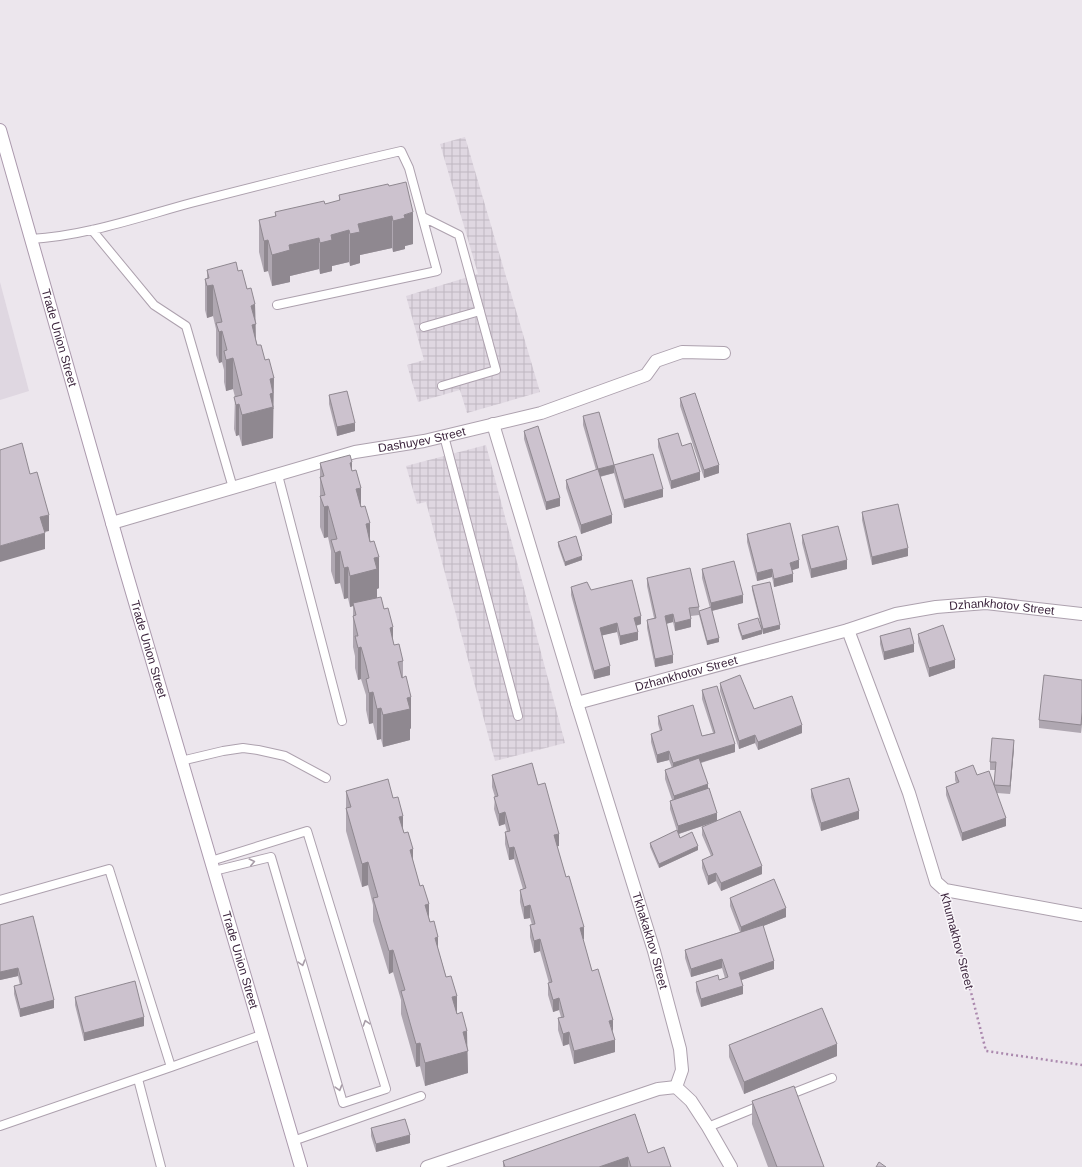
<svg xmlns="http://www.w3.org/2000/svg" width="1082" height="1167" font-family="Helvetica,sans-serif">
<defs>
<pattern id="industrial-grid" width="8" height="8" patternUnits="userSpaceOnUse"><rect width="8" height="8" fill="#dfd7e1"/><path d="M0 4h8M4 0v8" fill="none" stroke="#c0b8c2"/></pattern>
</defs>
<rect width="100%" height="100%" fill="#ece6ed"/>
<path fill="#dfd7e1" d="M0,282L29,391L0,400Z"/>
<path fill="url(#industrial-grid)" d="M465,137L540,392L467,413L460,390L418,402L407,365L424,360L406,296L478,274L440,144Z
M486,445L565,743L495,761L426,502L417,504L406,466Z"/>
<g fill="none" stroke-linecap="round" stroke-linejoin="round">
<g stroke="#ada1ae" stroke-width="10">
<path id="lane" d="M423,217L459,235L496,370L442,386
M92,230L154,305L186,326L233,488
M31,239C86,236 139,217 191,203C261,185 331,167 401,151L409,168L437,271L277,305
M424,327L480,311
M444,436L518,716
M278,475L342,721
M181,761L223,751L243,748L258,750L285,756L326,778
M211,861L307,831L386,1089L343,1103L271,857L214,871
M0,900L109,869L171,1067
M138,1079L161,1167
M786,1096L832,1078
M0,1126L171,1067L261,1035
M708,1127L762,1105
M293,1141L421,1096"/>
</g>
<g stroke="#ada1ae" stroke-width="14">
<g id="street">
<path id="s1" d="M493,424L577,703L654,951L680,1049L682,1070L676,1087"/>
<path id="s2" d="M112,523L355,452L424,441L541,413L646,375L656,361L682,352L724,353"/>
<path d="M848,630L909,793L936,882L945,890L1082,915"/>
<path id="s3" d="M577,703L848,630L896,614L936,607L986,603L1082,614"/>
<path d="M676,1087L691,1101L708,1127L731,1167"/>
<path d="M427,1167L658,1089L676,1087"/>
</g>
</g>
<g stroke="#ab99ad" stroke-width="14">
<g id="secondary">
<path id="s4" d="M0,130L124,565L301,1167"/>
</g>
</g>
<path stroke="#ab89ae" stroke-width="2.5" stroke-dasharray="2 3" stroke-linecap="butt" d="M949,906L986,1051L1082,1065"/>
<use href="#lane" stroke="#fff" stroke-width="8"/>
<use href="#street" stroke="#fff" stroke-width="12"/>
<use href="#secondary" stroke="#fff" stroke-width="12"/>
</g>
<path fill="#afa7b1" d="M389,186L413,244L405,246V249L393,252L392,248L360,255V263L350,266L349,262L332,266V271L320,274L319,269L290,276V282L272,286L268,271L264,272L259,252V220L275,217V212L325,204L339,201V195Z
M207,270L238,271L255,304L256,340L274,409H273V438L242,446L239,435L236,436L234,429L235,397L233,389L226,391L224,382V370L222,362L219,363L216,355V329L213,316L207,318L205,310V279H207Z
M329,395L355,431L337,436L329,404Z
M680,398L719,473L704,478L680,406Z
M583,416L614,465L663,497L624,508L614,473L600,477L612,523L581,534L566,488V480L596,470L583,425Z
M524,431L560,506L546,510L524,439Z
M658,439L682,446L700,480L671,489L658,447Z
M320,463L352,471L370,539L379,588L377,589V598L384,609L393,644L403,661V677L411,728L410,729V740L383,747L381,739L377,740L373,723L369,724L366,710V695L361,679L358,680L355,668V656L353,647V606L350,607L348,598L344,599L340,583L335,584L331,571V551L328,537L324,538L320,527Z
M862,512L908,556L872,565L862,520Z
M747,534L799,568L792,570L793,582L774,587L772,577L757,581L747,542Z
M802,535L847,569L811,578L802,543Z
M558,542L582,560L565,566L558,546Z
M702,569L743,603L712,611L719,642L707,645L699,615V611L710,608L702,578Z
M647,578L699,607V615L691,616V627L675,631L673,622L666,624L673,663L655,667L647,628V620L654,618L647,586Z
M752,586L780,629L763,634L762,631V634L742,640L738,628V624L761,626L752,590Z
M571,587L591,590L641,624L636,626L638,640L620,645L617,632L602,635L610,675L594,679L571,595Z
M918,634L955,668L929,677L918,642Z
M880,636L914,652L884,660L880,644Z
M1082,680L1081,733L1039,728V720Z
M720,683L754,709L802,733L758,750L755,743L739,749L720,691Z
M702,690L735,752L701,763L708,788L717,821L679,834L680,838L698,850L659,868L650,847V843L677,831L670,809V801L672,800L665,779V770L672,768L669,760L657,763L651,742V734L660,731L658,724V716L702,736L713,733L702,699Z
M1014,748L1010,794L997,793L1006,826L962,841L946,795V787L956,783L955,780V772L977,775L994,785L995,770H990V762Z
M492,775L538,785L559,846H557L584,939H583L592,971L613,1032L615,1052L574,1064L569,1044L563,1046L558,1030V1018L561,1017L559,1010L553,1012L548,995V983H549L540,951L534,953L530,937V925H532L530,918L524,919L520,902V890L523,889L514,859L509,860L505,844V832H507L505,824L499,826L494,809L495,797L492,787Z
M811,789L859,819L821,831L811,797Z
M346,791L393,798L413,861L429,918L467,1048L468,1073L425,1086L420,1066L416,1067L401,1014V1000L393,972L389,974L373,921V905L368,885L362,887L346,831Z
M702,827L762,874L721,891L716,881L708,885L702,868V860L711,856L702,835Z
M730,898L786,917L763,926L774,969L741,980L743,994L701,1007L696,991V982L719,980L725,978L722,968L691,977L685,958V950L740,932L730,906Z
M0,925L54,1008L20,1017L14,994V986L20,985L18,976L0,980Z
M75,997L144,1026L84,1041L75,1005Z
M729,1045L837,1056L744,1094L729,1057Z
M752,1101L824,1167H768L752,1124Z
M371,1128L410,1143L376,1152L371,1136Z
M648,1153L671,1167H503V1161Z"/>
<path fill="#8f8890" d="M413,212V244L405,246V249L393,252V221L404,215Z
M392,216V248L360,255V263L350,266V234L358,224Z
M349,230V262L332,266V271L320,274V243L331,235Z
M319,238V269L290,276V282L272,286V255L289,245Z
M268,240V271L264,272V241Z
M213,285V316L207,318V286Z
M255,304L256,355L252,356L251,306Z
M222,331V362L219,363V332Z
M233,358V389L226,391V360Z
M274,378L273,438L242,446V415L270,379Z
M239,404V435L236,436V405Z
M355,423V431L337,436V427Z
M352,462V494L350,463Z
M614,465V473L598,477V469Z
M719,465V473L704,478V470Z
M700,472V480L671,489V481Z
M361,488V519L356,489Z
M663,489V497L624,508V500Z
M560,498V506L546,510V502Z
M328,506V537L324,538V507Z
M49,515V531L40,533V517Z
M612,515V523L581,534V525Z
M370,523V555L366,524Z
M45,533V549L0,562V546Z
M908,548V556L872,565V557Z
M340,551V583L335,584V553Z
M582,556V560L565,566V562Z
M379,557V588L377,589V600L353,603V606L350,607V576L374,558Z
M799,560V568L790,571V563Z
M847,560V569L811,578V569Z
M348,567V598L344,599V568Z
M772,569V577L757,581V573Z
M793,574V582L774,587V579Z
M743,595V603L711,611V603Z
M673,614V622L665,624V616Z
M641,616V624L634,626V618Z
M691,619V627L675,631V623Z
M617,623V632L600,636V628Z
M780,625V629L763,634V629Z
M393,627V658L390,628Z
M762,630V634L742,640V636Z
M638,632V640L620,645V636Z
M719,638V642L707,645V641Z
M914,644V652L884,660V652Z
M361,647V679L358,680V648Z
M673,655V663L655,667V659Z
M955,660V668L929,677V668Z
M610,666V675L594,679V671Z
M373,692V723L369,724V693Z
M411,697V728L410,729V740L383,747V715L407,698Z
M381,708V739L377,740V709Z
M1082,712V720L1081,733V725Z
M802,725V733L758,750V742Z
M755,735V743L739,749V741Z
M1014,740V748L1010,794V786Z
M735,744V752L673,771V763Z
M669,751V760L657,763V755Z
M708,784V792L674,805V796Z
M859,811V819L821,831V823Z
M505,812V824L499,826V814Z
M717,813V821L678,834V826Z
M403,816V839L399,817Z
M1006,818V826L962,841V833Z
M559,834V846L554,847V835Z
M698,846V850L659,868V864Z
M514,847V859L509,860V848Z
M413,849V872L410,850Z
M368,862V885L362,887V864Z
M762,866V874L721,891V883Z
M716,873V881L708,885V876Z
M429,904V927L425,905Z
M530,905V918L524,919V907Z
M786,908V917L741,935V927Z
M584,927V939L580,940V928Z
M438,937V960L435,938Z
M540,939V951L534,953V941Z
M393,950V972L389,974V951Z
M722,959V968L691,977V969Z
M774,961V969L739,981V973Z
M18,968V976L0,980V972Z
M743,986V994L701,1007V999Z
M457,996V1019L452,997Z
M559,998V1010L553,1012V1000Z
M54,1000V1008L20,1017V1009Z
M144,1017V1026L84,1041V1033Z
M613,1020V1032L609,1021Z
M467,1031L468,1073L425,1086V1063L463,1032Z
M569,1032V1044L563,1046V1034Z
M615,1040V1052L574,1064V1051Z
M420,1043V1066L416,1067V1044Z
M837,1044V1056L744,1094V1082Z
M410,1135V1143L376,1152V1144Z
M628,1157V1167H599Z"/>
<path fill="#ccc2ce" stroke="#8f8890" d="M406,182L413,212L404,215L405,218L393,221L392,216L358,224L360,232L350,234L349,230L331,235L332,240L320,243L319,238L289,245L290,250L272,255L268,240L264,241L259,220L276,216L275,212L324,201L325,204L340,200L339,195L388,184L389,186Z
M236,262L238,271L242,270L247,289L251,288L255,304L251,306L256,324L252,325L257,345H261L265,360L269,359L274,378L270,379L273,393L270,394L273,407L242,415L239,404L236,405L234,397L242,395L233,358L226,360L224,351L227,350L222,331L219,332L216,323L222,322L213,285L207,286L205,279L209,278L207,270Z
M347,391L355,423L337,427L329,395Z
M695,393L719,465L704,470L680,398Z
M599,412L614,465L653,454L663,489L624,500L614,465L598,469L583,416Z
M538,426L560,498L546,502L524,431Z
M678,433L682,446L691,443L700,472L671,481L658,439Z
M22,443L30,474L37,472L49,515L40,517L45,533L0,546V450Z
M350,455L352,462L350,463L352,471L356,470L361,488L356,489L361,507L365,506L370,523L366,524L370,542L374,541L379,557L374,558L377,569L350,576L348,567L344,568L340,551L335,553L331,540L337,539L328,506L324,507L320,496L325,495L320,477L324,476L320,463Z
M598,469L612,515L581,525L566,480Z
M898,504L908,548L872,557L862,512Z
M790,523L799,560L790,563L793,574L774,579L772,569L757,573L747,534Z
M838,526L847,560L811,569L802,535Z
M576,536L582,556L565,562L558,542Z
M734,561L743,595L711,603L702,569Z
M690,568L699,607L689,608L691,619L675,623L673,614L665,616L673,655L655,659L647,620L656,618L647,578Z
M632,580L641,616L634,618L638,632L620,636L617,623L600,628L610,666L594,671L571,587L587,582L591,590Z
M770,582L780,625L763,629L752,586Z
M381,597L384,609L388,608L393,627L390,628L394,645L399,644L403,661L398,662L402,678L406,676L411,697L407,698L410,709L383,715L381,708L377,709L373,692L369,693L366,679L369,678L366,665L361,647L358,648L355,636H358L353,616L356,615L353,603Z
M711,607L719,638L707,641L699,611Z
M758,618L762,630L742,636L738,624Z
M943,625L955,660L929,668L918,634Z
M910,628L914,644L884,652L880,636Z
M740,675L754,709L792,696L802,725L758,742L755,735L739,741L720,683Z
M1044,675L1082,680V712L1081,725L1039,720Z
M717,686L735,744L673,763L669,751L657,755L651,734L662,730L658,716L693,705L702,736L715,733L702,690Z
M992,738L1014,740L1010,786L994,785L1006,818L962,833L946,787L959,782L955,772L973,765L977,775L989,771L994,785L996,762H990Z
M699,758L708,784L674,796L665,770Z
M532,763L538,785L545,783L559,834L554,835L566,877L569,876L584,927L580,928L592,971L598,969L613,1020L609,1021L615,1040L574,1051L569,1032L563,1034L558,1018L564,1017L559,998L553,1000L548,983L552,982L540,939L534,941L530,925L535,924L530,905L524,907L520,890L526,888L514,847L509,848L505,832L510,831L505,812L499,814L494,797L498,796L492,775Z
M849,778L859,811L821,823L811,789Z
M388,779L393,798L398,797L403,816L399,817L404,833L408,832L413,849L410,850L420,886L423,885L429,904L425,905L430,922L434,921L438,937L435,938L446,977L451,976L457,996L452,997L457,1014L462,1012L467,1031L463,1032L468,1051L425,1063L420,1043L416,1044L401,991L405,990L393,950L389,951L373,898L378,897L368,862L362,864L346,808L351,807L346,791Z
M709,788L717,813L678,826L670,801Z
M740,811L762,866L721,883L716,873L708,876L702,860L713,855L702,827Z
M677,830L680,838L692,832L698,846L659,864L650,843Z
M774,879L786,908L741,927L730,898Z
M33,916L54,1000L20,1009L14,986L22,984L18,968L0,972V925Z
M763,925L774,961L739,973L743,986L701,999L696,982L718,975L719,980L728,977L722,959L691,969L685,950Z
M135,981L144,1017L84,1033L75,997Z
M822,1008L837,1044L744,1082L729,1045Z
M794,1086L824,1167H777L752,1101Z
M635,1114L648,1153L664,1147L671,1167H631L628,1157L599,1167H505L503,1161Z
M405,1119L410,1135L376,1144L371,1128Z
M879,1162L886,1167H876Z"/>
<defs><path id="oneway-chevron" d="M-2-3.5L2.5 0L-2 3.5" fill="none" stroke-width="1.6" stroke-linecap="round" stroke-linejoin="round"/></defs>
<g stroke="#a89da8">
<use href="#oneway-chevron" transform="translate(252 862) rotate(-13)"/>
<use href="#oneway-chevron" transform="translate(302 963) rotate(74)"/>
<use href="#oneway-chevron" transform="translate(366 1023) rotate(-107)"/>
<use href="#oneway-chevron" transform="translate(339 1088) rotate(74)"/>
</g>
<g text-anchor="middle" dominant-baseline="central" stroke-width="3" stroke-linejoin="round" paint-order="stroke">
<g font-size="12" fill="#3d263e" stroke="#f9f6fa">
<text stroke="none"><textPath href="#s4" startOffset="216">Trade Union Street</textPath></text>
<text stroke="none"><textPath href="#s2" startOffset="321">Dashuyev Street</textPath></text>
<text stroke="none"><textPath href="#s3" startOffset="438">Dzhankhotov Street</textPath></text>
<text stroke="none"><textPath href="#s4" startOffset="540">Trade Union Street</textPath></text>
<text stroke="none"><textPath href="#s3" startOffset="113">Dzhankhotov Street</textPath></text>
<text stroke="none"><textPath href="#s1" startOffset="540">Tkhakakhov Street</textPath></text>
<text transform="translate(957 941) rotate(75)">Khumakhov Street</text>
<text stroke="none"><textPath href="#s4" startOffset="864">Trade Union Street</textPath></text>
</g>
</g>
</svg>
